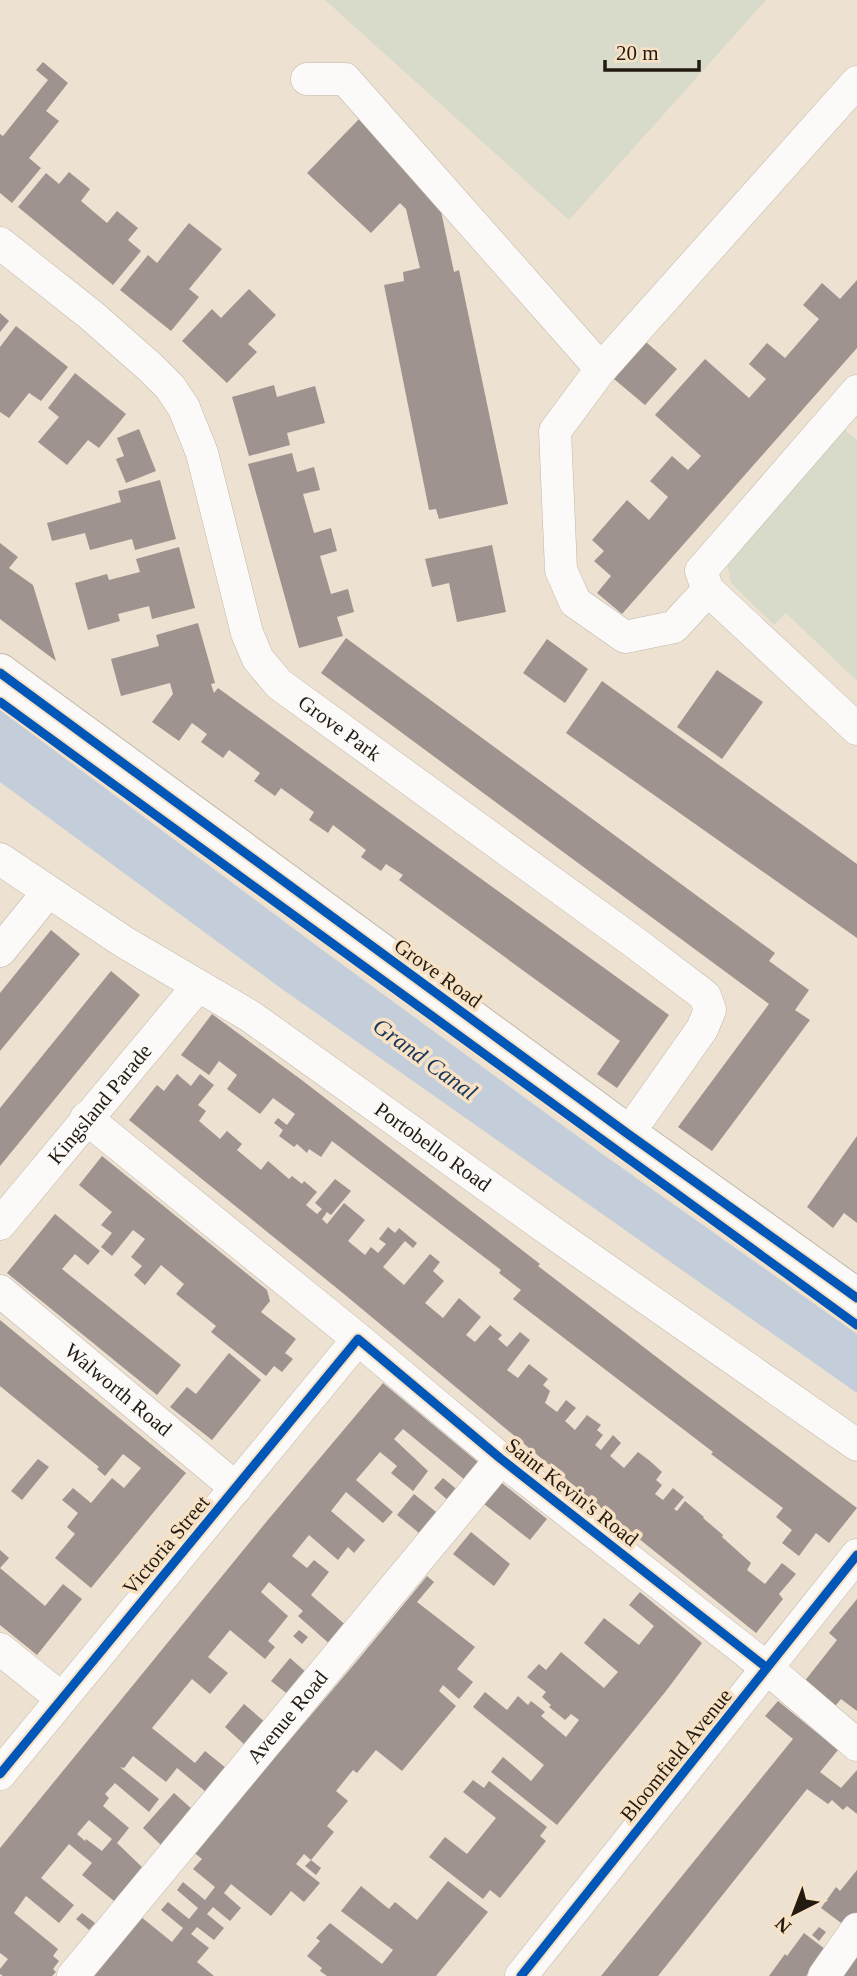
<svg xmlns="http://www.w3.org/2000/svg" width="857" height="1976" font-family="'Times New Roman',serif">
<rect width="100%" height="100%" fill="#ede1d1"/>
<path fill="#d8daca" d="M325,0H766L569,220Z
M840,426L857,440V681L786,613L774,625L731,583L727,563Z"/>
<path fill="#c3ceda" d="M0,710L317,946L584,1141L857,1334V1393L282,989L0,782Z"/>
<path fill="#9e938f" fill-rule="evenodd" d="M43,62L68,83L46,111L59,121L29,158L41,168L12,203L0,193V134L3,136L48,80L36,70Z
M360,118L439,202L454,272L459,270L508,504L439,519L436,509L429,510L384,285L404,281L403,272L420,268L406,209L400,203L371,233L307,173Z
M69,172L90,189L81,201L107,223L117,211L138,228L128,240L141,251L113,285L18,207L46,173L59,184Z
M189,223L222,249L189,289L199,297L171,331L120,290L148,255L157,263Z
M857,280V348L622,614L597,593L611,576L594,561L604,551L592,540L627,500L649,520L668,497L650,481L672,456L688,470L701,456L655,415L705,359L749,398L766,379L749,364L767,343L785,358L819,319L803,305L822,283L840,299Z
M249,289L276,315L248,344L257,352L227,383L182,341L212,309L221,318Z
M0,313L9,321L0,332Z
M16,326L68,367L41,401L29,393L9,418L0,412V347Z
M646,342L677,369L645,405L614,379Z
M75,373L126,414L99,448L88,440L67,465L38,442L59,417L48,408Z
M274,385L277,397L315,386L325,423L287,433L290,445L249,456L232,397Z
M139,429L156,471L126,483L116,459L124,456L117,438Z
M292,453L297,472L314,467L320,490L303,494L314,533L331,528L337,551L320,556L331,594L348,589L354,612L337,617L343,636L299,648L248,464Z
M160,480L176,539L135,550L132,539L90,550L85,533L52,541L47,523L121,502L118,491Z
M0,543L18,557L9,568L33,585L56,661L0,619Z
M492,545L506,612L457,622L449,583L432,587L425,559Z
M179,547L195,608L152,619L149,606L118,614L120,621L88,630L75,583L107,574L109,580L140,572L136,559Z
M198,623L215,683L211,684L214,693L218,688L669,1015L617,1088L597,1074L620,1041L399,880L403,875L386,864L381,871L361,857L366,850L333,825L328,833L309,820L314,812L281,788L275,796L254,781L260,773L229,750L223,758L201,742L207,734L192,723L179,741L152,722L173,694L170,683L121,696L111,659L159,646L156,635Z
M346,638L775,953L769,961L809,990L795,1010L810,1020L712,1151L678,1127L769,1004L321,673Z
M547,639L588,669L565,703L523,673Z
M717,670L763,702L722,759L677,727Z
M602,681L857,864V938L566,733Z
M51,930L80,954L0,1051V993Z
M111,971L140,995L0,1166V1108Z
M212,1014L303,1081L518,1247L540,1264L538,1266L693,1385L857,1508L829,1543L816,1533L799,1556L782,1543L792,1530L776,1517L783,1508L711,1454L713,1452L513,1299L521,1290L499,1273L501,1270L332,1141L321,1157L309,1149L307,1153L297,1144L294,1147L279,1136L283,1130L274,1123L278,1118L287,1125L295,1114L273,1098L260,1114L227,1089L237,1075L219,1061L209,1075L181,1055Z
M177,1074L191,1086L200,1074L214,1085L198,1105L206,1111L199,1121L220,1139L227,1131L242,1144L237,1150L261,1170L268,1161L289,1179L292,1176L302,1184L304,1181L317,1192L306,1205L317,1214L322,1209L315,1203L335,1179L351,1191L331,1215L327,1212L322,1219L327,1224L344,1203L365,1220L348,1241L365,1255L371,1247L378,1253L386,1244L379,1239L388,1227L395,1233L399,1228L417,1243L413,1248L405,1241L383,1267L404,1285L430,1254L440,1262L433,1271L444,1281L425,1303L443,1318L459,1298L481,1317L466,1335L475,1342L490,1325L502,1335L498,1339L507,1347L520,1332L530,1340L507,1370L518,1378L529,1364L548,1379L543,1385L550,1391L545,1403L557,1412L566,1400L576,1408L565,1421L575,1430L587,1415L601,1425L597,1430L603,1435L595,1445L601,1450L613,1435L621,1443L610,1456L624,1468L638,1452L650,1461L662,1472L656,1480L662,1485L655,1494L663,1500L673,1488L684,1497L674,1509L677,1511L685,1501L704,1517L703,1518L723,1535L722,1537L751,1563L747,1570L765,1584L782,1563L796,1574L779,1594L783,1599L756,1633L607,1513L344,1294L129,1120L157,1085L164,1091Z
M857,1136V1223L844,1213L833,1228L807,1207Z
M102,1156L267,1290L270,1301L261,1312L296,1339L285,1353L293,1359L282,1372L274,1366L266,1376L211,1332L216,1326L176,1294L184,1284L161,1265L145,1285L134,1275L142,1266L131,1257L145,1239L133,1230L112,1256L101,1247L112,1233L101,1225L112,1212L79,1185Z
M55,1214L100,1251L88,1265L75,1254L62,1269L181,1365L157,1395L7,1273Z
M0,1320L186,1473L91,1588L55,1558L75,1534L67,1527L78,1513L62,1500L73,1488L91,1503L112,1478L124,1488L141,1468L123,1454L105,1476L97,1469L99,1467L0,1386Z
M229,1353L261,1380L212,1440L170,1407L187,1387L196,1394Z
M383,1383L479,1463L465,1480L403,1429L394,1439L428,1471L413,1491L391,1473L397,1466L380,1452L356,1480L393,1512L383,1523L346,1492L331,1511L365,1540L354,1553L348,1547L338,1560L309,1535L292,1556L307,1568L314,1560L329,1572L311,1595L348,1627L332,1646L298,1616L303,1611L269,1582L261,1592L288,1616L268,1641L275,1647L265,1659L230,1630L208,1657L228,1673L210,1694L192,1679L152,1728L195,1763L205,1751L226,1768L206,1792L177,1768L166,1782L133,1756L124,1768L120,1767L159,1799L149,1812L115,1783L105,1794L109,1798L103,1806L129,1828L117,1843L143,1868L114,1901L82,1875L92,1863L69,1844L41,1878L74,1905L59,1923L26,1896L14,1913L58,1949L53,1956L59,1961L53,1969L56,1972L52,1976H3L0,1974V1969L8,1959L0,1953V1848L267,1521ZM89,1820L112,1839L102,1851L86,1839L85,1841L77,1834Z
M38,1459L49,1467L22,1500L11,1491Z
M443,1478L460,1492L451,1503L434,1488Z
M502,1483L547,1519L530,1540L484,1504Z
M414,1494L441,1516L424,1537L397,1515Z
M471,1532L510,1564L494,1586L453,1554Z
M0,1550L9,1558L0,1568L45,1606L63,1584L82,1599L37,1655L0,1625Z
M427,1576L434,1582L417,1602L475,1647L457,1669L473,1682L459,1699L443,1685L439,1691L456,1706L402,1771L376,1750L357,1773L353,1770L336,1791L348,1801L327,1826L334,1832L311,1860L304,1854L296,1864L320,1883L304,1902L291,1891L271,1916L231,1884L224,1893L241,1908L230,1921L213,1907L207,1914L224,1928L214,1940L197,1927L191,1934L209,1948L197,1962L214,1976H86L135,1912L172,1942L183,1928L161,1910L168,1902L189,1919L198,1908L177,1890L183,1882L205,1900L215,1887L193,1869L202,1859L192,1851L281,1746L283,1748L357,1661Z
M640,1592L702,1643L666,1691L557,1825L491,1772L503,1757L531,1781L544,1765L473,1707L485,1692L507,1710L518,1696L528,1705L531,1701L545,1712L541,1716L566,1737L579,1720L571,1714L565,1720L549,1707L551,1705L542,1697L546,1692L527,1677L539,1664L546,1670L561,1652L604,1688L618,1672L584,1643L604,1618L639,1645L654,1626L629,1605Z
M857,1599V1711L841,1699L831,1711L800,1687L837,1640L829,1633Z
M299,1630L308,1637L302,1644L293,1636Z
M290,1658L308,1674L290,1696L271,1681Z
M778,1701L838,1750L820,1772L841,1788L857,1770V1814L847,1806L843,1810L832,1800L828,1804L807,1789L658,1976H601L793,1739L765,1716Z
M244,1704L266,1723L246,1746L225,1727Z
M473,1780L484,1788L489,1781L547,1827L540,1836L546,1841L500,1898L490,1890L483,1899L429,1857L445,1837L467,1854L496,1818L463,1792Z
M174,1793L193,1810L162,1846L143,1828Z
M311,1860L321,1868L316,1875L305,1866Z
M857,1870V1915L848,1928L821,1908L836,1887L840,1891Z
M448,1881L488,1912L436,1976H327L320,1971L322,1968L307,1956L320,1941L316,1938L330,1923L382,1964L393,1950L341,1911L361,1886L389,1909L395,1902L417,1920Z
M82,1913L95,1923L89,1930L76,1919Z
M819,1927L826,1932L819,1941L812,1935Z
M804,1933L825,1949L806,1976H769L785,1954L787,1956Z
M857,1948V1976H838Z"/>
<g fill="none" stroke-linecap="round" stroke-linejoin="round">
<g stroke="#c1b8ab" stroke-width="33">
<g id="minor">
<path d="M307,79H345L601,369"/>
<path id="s1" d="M0,243L92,316L151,368L170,387L184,408L202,453L247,633L258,659L279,684L634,942L705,996L710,1010L702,1029L628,1134"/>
<path d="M857,391L701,571L708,590L857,729"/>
<path d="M708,590L674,627L625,637L575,602L561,570L555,431L601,369L857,82"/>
<path id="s2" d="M0,859L124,942L250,1016L559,1237L857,1445"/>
<path d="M0,951L48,892"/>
<path d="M86,1118L358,1339L501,1459L767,1668L857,1745"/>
<path id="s3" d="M0,1224L198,986"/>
<path id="s4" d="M0,1291L236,1488"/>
<path d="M0,1649L61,1698"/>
<path d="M0,1774L358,1339"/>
<path id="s5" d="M73,1976L501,1459"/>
<path d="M521,1976L857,1555"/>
<path d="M824,1976L857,1929"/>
</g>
</g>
<g stroke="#c1b8ab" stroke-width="40">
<path id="major" d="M0,673L628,1134L857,1298"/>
</g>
<use href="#minor" stroke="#fcfaf8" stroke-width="32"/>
<use href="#major" stroke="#fcfaf8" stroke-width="38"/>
<g stroke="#f8e2c6" stroke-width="13">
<path id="cycleway" d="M0,673L628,1134L857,1298
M0,702L857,1325
M0,1774L358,1339L501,1459L767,1668
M521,1976L857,1555"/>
</g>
<use href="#cycleway" stroke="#0057b8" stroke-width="9"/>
</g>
<g text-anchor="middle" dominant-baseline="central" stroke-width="7" stroke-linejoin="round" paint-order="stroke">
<g font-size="21" fill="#231b11" stroke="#f8e2c6">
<text stroke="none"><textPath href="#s1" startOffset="618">Grove Park</textPath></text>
<text transform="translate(438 973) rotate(36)">Grove Road</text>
<text stroke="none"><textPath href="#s3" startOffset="156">Kingsland Parade</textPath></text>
<text stroke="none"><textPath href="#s2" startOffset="520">Portobello Road</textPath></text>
<text stroke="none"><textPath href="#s4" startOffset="154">Walworth Road</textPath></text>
<text transform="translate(572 1492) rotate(38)">Saint Kevin's Road</text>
<text transform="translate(166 1545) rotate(-50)">Victoria Street</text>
<text stroke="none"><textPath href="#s5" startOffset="336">Avenue Road</textPath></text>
<text transform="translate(676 1755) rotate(-51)">Bloomfield Avenue</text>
</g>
<g font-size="23" font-style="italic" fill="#173558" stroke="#f8e2c6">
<text transform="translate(425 1059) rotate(36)">Grand Canal</text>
</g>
</g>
<g transform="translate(794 1913) rotate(222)" stroke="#f8e2c6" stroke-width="5" paint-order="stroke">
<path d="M0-5L12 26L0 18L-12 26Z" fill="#231b11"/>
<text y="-10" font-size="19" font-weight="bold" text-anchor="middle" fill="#231b11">N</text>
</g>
<path d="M605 60v10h94v-10" fill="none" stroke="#231b11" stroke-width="3.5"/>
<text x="616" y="60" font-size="21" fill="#231b11" stroke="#f8e2c6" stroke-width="5" paint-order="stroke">20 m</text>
</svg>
